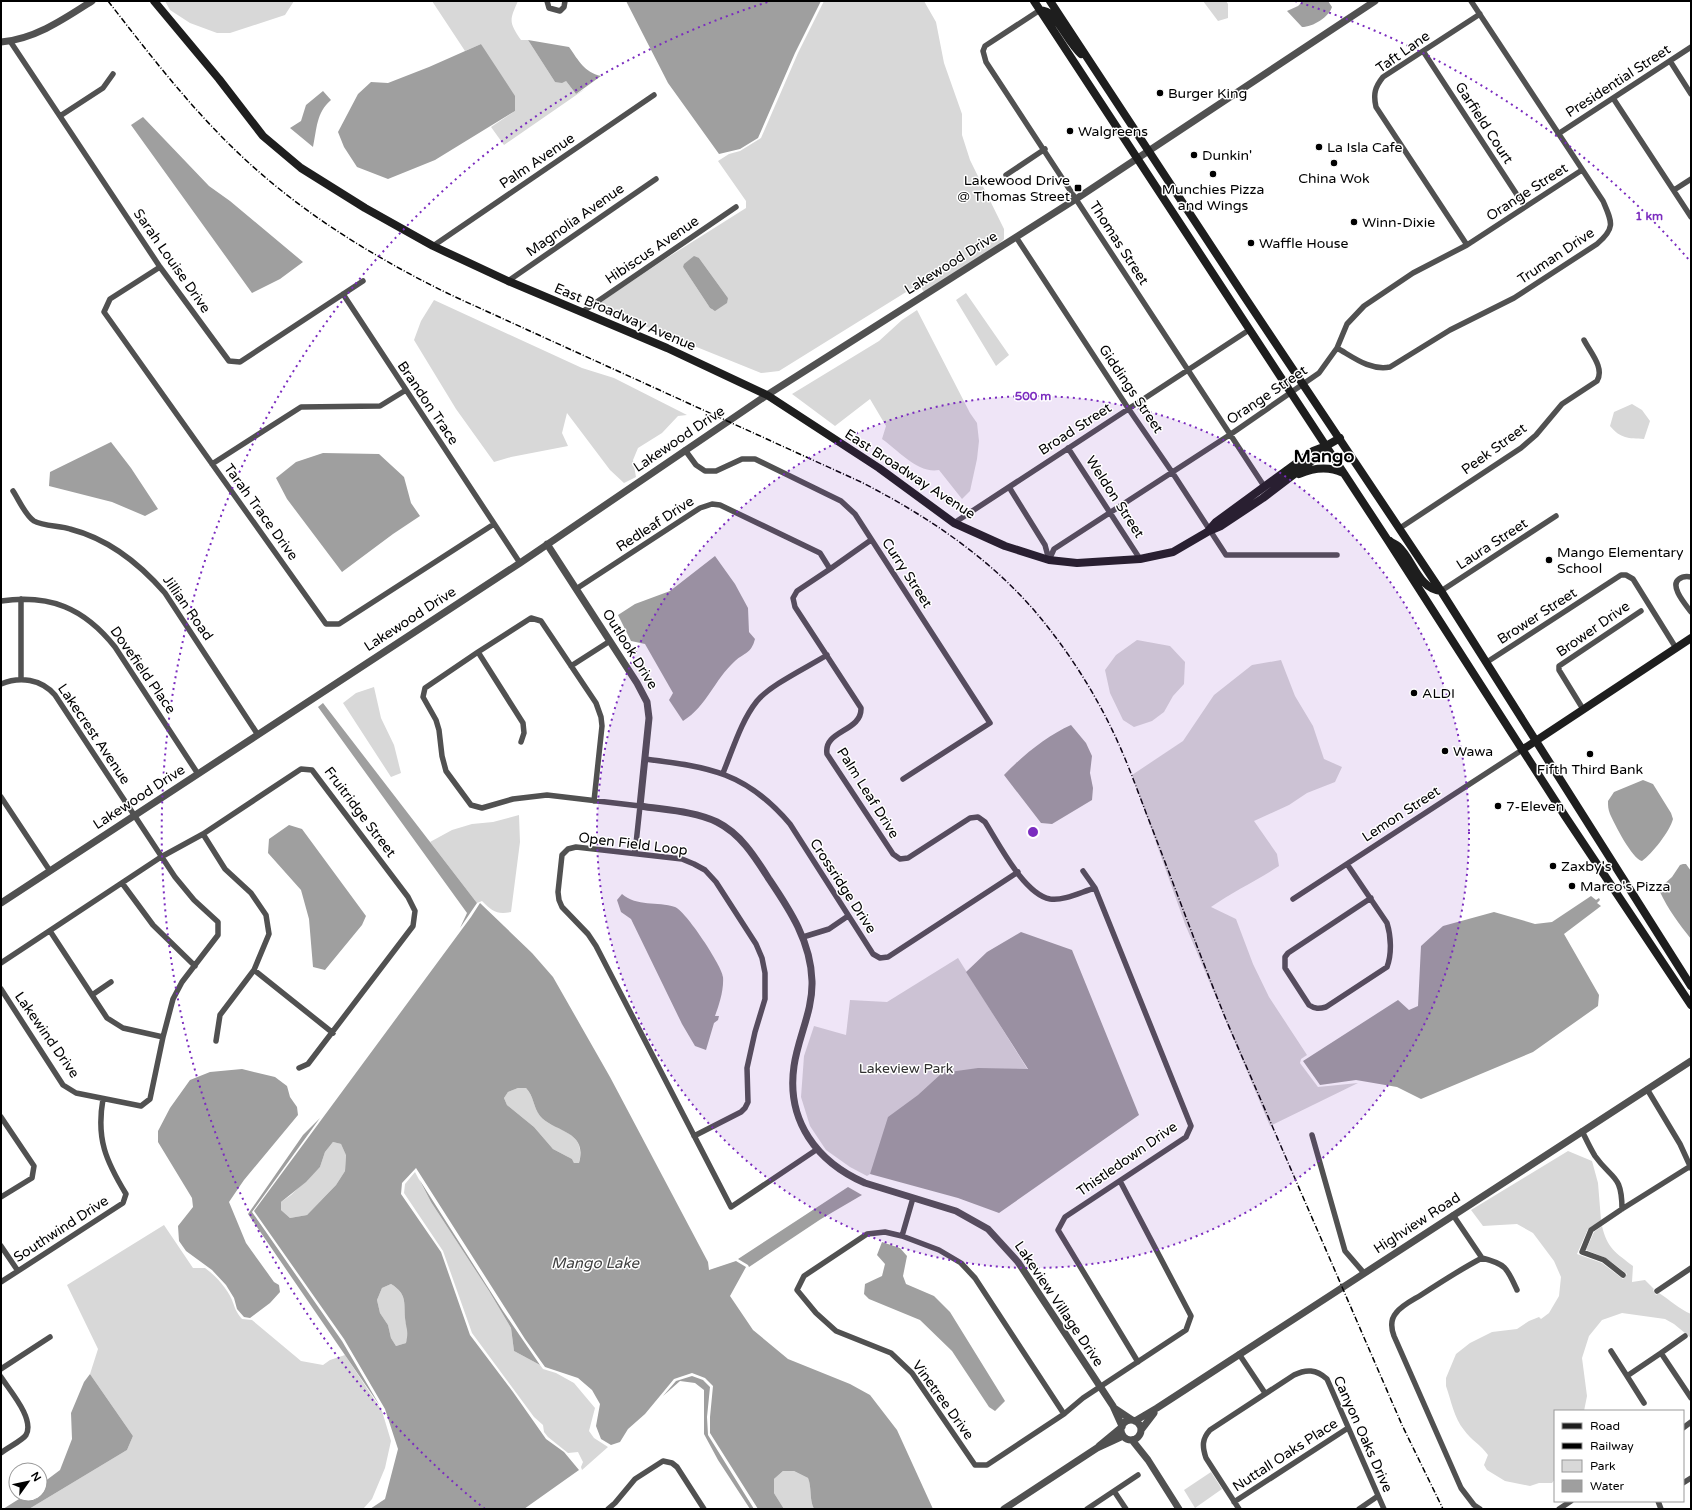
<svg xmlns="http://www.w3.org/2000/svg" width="1692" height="1510" font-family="'Varela Round',sans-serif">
<rect width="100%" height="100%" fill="#fff"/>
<path fill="#d8d8d8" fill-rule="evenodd" d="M165,1H294L285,15L230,33H217L190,23L170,10Z
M432,1H518C509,21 509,22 521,40H528L555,82L566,81L576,94L585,89L504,145L491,127L515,111L481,44L465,51Z
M824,1H924L936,22L944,63L962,114V135L970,160L1004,229V239L997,246L924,292L919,284L779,371L761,373L595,306L662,261L746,208V201L718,161L729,154L740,151L761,138L798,53ZM699,258L728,298L713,310L710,308L683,267Z
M1203,1H1226L1228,4V18L1218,21Z
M966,293L1009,355L996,366L956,300Z
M434,300L582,368L614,378L687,415L678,416L662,433L638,448L633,460L636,477L624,483L610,470L567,413L562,433L568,446L511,457L494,462L456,409L414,340L421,321Z
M917,310L970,413L977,423L979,441L977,459L970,491L962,499L939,470C918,474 898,450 882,439L886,426L870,399L835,426L792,394L879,341L902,320Z
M1632,404L1642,410L1650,421L1644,439C1628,438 1621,439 1610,426L1614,412Z
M1137,640L1170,646L1185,662L1184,684L1173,696L1164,712L1152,721L1134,727L1123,720L1110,693L1105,670L1116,655Z
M1281,660L1295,696L1313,726L1324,759L1342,767L1335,782L1307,793L1289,805L1254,821L1277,854L1279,866C1256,881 1232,892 1211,907L1236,919L1253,964L1269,997L1307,1055L1301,1059L1300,1063L1318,1087L1358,1083L1270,1126L1185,924L1132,775L1183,741L1214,695L1252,665Z
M374,687L381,718L394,745L401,773L391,777L343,703L356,693Z
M519,815L520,842L511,912C497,915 492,911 482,901L477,903L430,842L452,830L472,824L493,822Z
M958,958L1028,1070L867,1176L850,1167L826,1150L810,1126L801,1097L804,1056L814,1026L846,1035L850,1000L887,1002Z
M518,1088H526C534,1096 533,1107 540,1116C555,1133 587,1129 579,1163H574L572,1159L553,1149L534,1127L507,1105L504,1098L508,1092Z
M333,1142L341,1144L346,1154L345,1171L336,1185L307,1215L290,1218L281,1210V1202L291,1195L320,1167L325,1152Z
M1568,1151L1592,1161L1598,1183L1601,1220L1588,1229L1577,1254L1602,1263L1623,1279L1627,1274L1606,1258L1586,1250L1594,1232L1602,1226C1607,1248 1616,1253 1633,1266L1632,1282L1645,1280L1654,1289L1653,1290L1656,1295L1659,1293C1670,1300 1679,1309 1691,1314V1338L1674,1324L1665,1319L1622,1313L1602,1320L1589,1336L1582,1358L1587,1396L1584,1411H1555V1479L1552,1483H1539L1530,1486L1505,1481L1487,1470L1484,1465L1488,1455C1481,1445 1471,1440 1464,1430C1454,1418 1451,1400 1446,1386V1378L1456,1354L1470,1343L1492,1332L1517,1329L1529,1321L1539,1317L1541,1319L1549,1313L1559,1296L1561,1277L1554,1261L1533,1233L1517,1224L1483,1226L1471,1210Z
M415,1172L431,1202L489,1291L511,1328L514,1351L540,1365L543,1369L556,1373L574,1383L595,1408L589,1431L594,1438L608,1447L582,1470L581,1467L583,1462L578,1452L568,1453L548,1437L544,1432L543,1425L534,1417L472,1333L443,1251L404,1193L405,1184Z
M164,1225L193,1268H205C215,1275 227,1288 232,1300C235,1308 236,1312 242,1319L252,1320L301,1361L323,1365L330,1360L345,1355L382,1411L391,1441L385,1468L372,1499L363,1509H29L127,1450L133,1436L90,1374L98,1349L67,1285Z
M391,1284C407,1294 404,1302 405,1318C405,1322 407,1326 408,1330C409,1334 407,1339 406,1343L396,1346L391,1338L388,1325L380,1313L377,1300L382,1288Z
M783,1471H794L808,1478C812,1488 809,1499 814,1509H784L774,1493V1479Z
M1211,1472L1222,1489L1195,1508L1184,1490Z"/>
<path fill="#9f9f9f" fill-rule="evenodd" d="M626,1H821L795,53L758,138L740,149L719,154L668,83Z
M1303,1H1328L1332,7C1329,17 1313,27 1302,27L1287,11L1298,6Z
M528,40L569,47C579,61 584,72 601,76L576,94L566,81L562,83L555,82Z
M481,44L515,96V111L435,160L388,179L357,167L344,147L338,132L358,94L371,82L388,83L429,67Z
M323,91L331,100C316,113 317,129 313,147L290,128L301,121L306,105Z
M143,117L209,186L230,201L303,262L280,279L252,293L131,125Z
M694,256L699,258L728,298L727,303L715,311L710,308L683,267L684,264Z
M111,442L131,468L158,509L145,516L112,502L49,486L50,472Z
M323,453L379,454L404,477L411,503L420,516L393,534L342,572L287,499L276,478L296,462Z
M715,556L735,584L748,608L749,632L755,639C751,654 745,652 735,661C714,680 707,706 683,721L669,700L673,693L645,644L631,641L618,615L635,604L670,591Z
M323,703L477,903L460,928L467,913L318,707Z
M1071,725L1086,743L1092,756L1090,773L1093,788L1092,800L1052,824L1041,823L1004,775C1022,756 1048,735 1071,725Z
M1643,780L1653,784L1671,813L1673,819C1670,831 1652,854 1642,861C1632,859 1614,823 1610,814C1608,809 1608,806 1608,801L1614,792Z
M289,825L302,829L366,916L362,925L325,970L313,967L309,919L301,890L268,853L269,839Z
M1683,864H1686L1691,871V939C1679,924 1668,909 1660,892L1662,886L1672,877L1680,865Z
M622,894C637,907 657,901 675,907C685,910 723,967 723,977C724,990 719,1005 715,1016H719L718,1020L714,1023L706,1050L695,1046L682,1024L631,919L621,912L617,900Z
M1591,896L1596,900L1599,898L1600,900L1597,903L1601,906L1564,934L1599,995L1598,1006L1533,1052L1421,1099L1397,1087L1356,1080L1320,1085L1303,1061L1398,1000L1409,1010L1418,1006L1421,946L1443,926L1494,912L1535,924L1552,922Z
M480,903L532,953L553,977L610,1077L708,1262L709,1270L736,1261L746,1267L730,1296L753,1330L788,1359L850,1384L870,1395L897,1430L933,1509H814C809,1499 812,1488 808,1478L794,1471H783L774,1479V1493L784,1509H758L710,1433V1417L713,1386L705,1378L692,1373L674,1379L645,1414L628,1429L620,1442L611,1445L601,1439L596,1426L600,1404L592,1390L578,1378L545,1367L525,1339L416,1168L402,1183L401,1194L441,1252L470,1335L513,1392L546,1439L564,1452L579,1470L524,1509H370L385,1499L398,1449L385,1409L344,1339L254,1211L471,917ZM518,1088H526C534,1096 533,1107 540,1116C555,1133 588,1130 579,1163H574L572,1159L553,1149L534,1127L507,1105L504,1098L508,1092ZM333,1142L341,1144L346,1155L345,1171L336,1185L307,1215L290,1218L281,1210V1202L306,1182L320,1167L325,1152ZM391,1284C407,1294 404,1302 405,1318C406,1329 409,1330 406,1343L396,1346L391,1338L388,1325L380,1313L377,1300L382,1288Z
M1021,932L1072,950L1139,1115L999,1213L958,1198L870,1174L888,1117L918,1095L942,1073L978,1068L1028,1069L966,972L987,952Z
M242,1069L275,1077L287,1086L290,1097L297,1107L298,1115L244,1180L229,1202L246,1243L274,1282L279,1285L280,1292L270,1303L250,1318L244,1317L237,1309L234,1298L226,1285L212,1270L186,1251L179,1241L178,1226L193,1207L192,1198L158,1142V1131L170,1108L190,1080L210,1072Z
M320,1118L252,1212L342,1341L380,1406L248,1214L303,1135Z
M419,1179L503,1311L540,1365L514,1351L511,1328L489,1291L431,1202Z
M848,1187L862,1195L821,1219L749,1267L748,1265L738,1259Z
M882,1242L900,1248L907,1256L903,1276L906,1284L934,1296L950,1312L1005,1401L995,1411L989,1407L952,1351L920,1320L869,1299L864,1294L865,1284L882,1276L885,1264L877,1255Z
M90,1374L133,1436L127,1450L29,1509H3L27,1494H40V1485L60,1470L72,1439L71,1413L84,1382Z
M692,1376L703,1380L710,1387L707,1417L708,1435L754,1509H750L718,1460L704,1434V1390L695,1383L680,1381L663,1396L676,1381Z"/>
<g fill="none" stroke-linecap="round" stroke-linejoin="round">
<path stroke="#515151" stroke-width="5.5" d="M547,1L549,8L560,11L564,7L565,1
M1040,10L985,46L983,51L986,62L1264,486
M10,41L160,267L229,361L240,362L363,281
M1423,51L1525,207
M1670,61L1691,94
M1613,98L1691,217
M60,116L103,88L113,74
M1558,134L1691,47
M1006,175L1045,149
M1674,190L1691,179
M1016,237L1128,408L1172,472L1226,555H1337
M1467,245L1376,107C1373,94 1375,87 1383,77L1480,14
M433,246L654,95
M160,267L110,299L104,312L326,624H339L494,524
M508,281L656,179
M343,294L520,563
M582,312L736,207
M1337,348C1353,357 1370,371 1390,367L1450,330L1514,298L1597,244C1616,228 1612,222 1603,201L1471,1
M1068,448L1140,559
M685,450L696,465L705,471H716L742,459H755L841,501L855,514L990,723L903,779
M212,464L301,407L380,406L406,390
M1009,487L1045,545L1049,560
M13,491C19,500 25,515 34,521C42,526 61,526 70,529C109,539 139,563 165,593L258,735
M954,523L1249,330
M1400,528L1521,448L1536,435L1562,404L1597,381C1605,368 1590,352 1584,340
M871,540L830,569L797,591L793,598L795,607L861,708C862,732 823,730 827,754L893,854L900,859L908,858L970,818L978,817L985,822C999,844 1024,894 1050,899C1064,901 1081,892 1095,888
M1049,560L1054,549L1231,434L1319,373L1337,348L1347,324L1364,306L1413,273L1467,245L1582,170
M1691,577C1686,576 1683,576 1679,579C1669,586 1686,605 1691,612
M576,589L700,508L712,504L720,505L820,553L830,569
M1441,591L1556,516
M1,601C50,594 84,608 115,647L198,774
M478,652L523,723L524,733L521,742
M1487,662L1621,575H1626L1633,579L1676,648
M571,666L610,641
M21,679V599
M1,684C20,676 41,679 55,695L175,877L194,900L218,922V935L182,982L173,999L163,1037L150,1099L141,1106L76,1093L63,1085L1,989
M1583,709L1559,670V666L1641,611
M645,759C709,767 746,772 790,824L873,954L880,958L888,957L1018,872
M723,773C733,749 741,721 757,701C770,685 808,667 827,655
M1,797L50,871
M594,801L602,726L601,717L596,703L541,621L531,618L478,652L425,688L423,697L436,720L439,730L442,756L446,771L471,805L482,808L513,799L547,795L640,806L635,853
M203,834L225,869L251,893L266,915L269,934L254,970L220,1015L216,1041
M1347,864L1387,923C1391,936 1392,954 1387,967L1326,1007C1319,1009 1315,1009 1309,1005L1285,968V957L1288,953L1371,898
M1083,871L1095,888L1191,1126L1186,1137L1065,1217L1058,1230L1138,1362
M122,883L153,925L195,966
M1293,899L1522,750
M50,931L107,1018L123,1028L163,1037
M803,937L829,929L848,916
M1,963L161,857L203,834L301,769L312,770L408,897L415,911L413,926L308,1064L299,1068
M254,970L333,1033
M92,995L111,982
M1647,1089L1680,1144L1691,1168
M1,1117L34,1166L32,1178L1,1197
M1582,1131C1586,1139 1590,1148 1595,1156C1612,1180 1622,1174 1622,1209
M1312,1135L1345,1251L1364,1273
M694,1136L741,1112L745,1108L748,1102L747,1068L755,1032L765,999V973L762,958L756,944L716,882L705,870L694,864L682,859L576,847L568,849L562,855L558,892L559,900L562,907L588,934L596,946L731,1207L816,1150
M1453,1215L1482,1258C1506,1264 1507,1268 1517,1290
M902,1236L913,1198
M1,1246L18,1271
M1623,1275L1604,1260L1582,1252L1591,1230L1622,1209L1689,1167
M1,1282L123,1203L126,1194C106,1161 96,1139 103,1099
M1657,1291L1691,1268
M1611,1351L1627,1376
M1661,1353L1685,1336
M1239,1354L1265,1393
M1,1369L50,1337
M1,1377C10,1391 35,1419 26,1435C23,1440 7,1448 1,1453
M1644,1403L1627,1376L1661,1353L1691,1398
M1064,1414L975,1278L961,1263L939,1250L902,1236L885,1232L867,1234L804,1276L797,1290L816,1313L836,1331L891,1353L912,1373L975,1465H987L1064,1414L1083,1398L1186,1330L1191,1316L1120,1181
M1683,1428L1691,1422
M1683,1483L1691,1478
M1114,1491L1126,1509
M1658,1501L1661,1509
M1234,1502L1348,1428
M608,1509L615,1503L635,1479L663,1461L672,1463L677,1467L704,1509
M1087,1509L1138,1475
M1239,1509L1206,1458C1202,1446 1202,1439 1210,1430L1294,1375C1306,1369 1316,1369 1327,1379L1384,1509
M1359,1509L1378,1496
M1480,1509L1474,1505L1461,1488L1394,1336C1391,1328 1390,1320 1396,1313C1402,1305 1413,1300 1421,1295C1441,1282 1461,1269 1482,1258
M1559,1509L1571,1501"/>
<path stroke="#515151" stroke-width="7" d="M1,42C35,39 64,19 92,1
M547,544L637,683L647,702L649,718L640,806C665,810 694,811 717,822C741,834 755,857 769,879C790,910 811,942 812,981C813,1011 798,1037 794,1066C786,1121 817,1162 865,1183L956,1211L988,1229L1018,1262L1113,1406L1122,1426
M1,903L520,563L767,395L1076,199L1375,1
M1114,1408L1132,1420
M1121 1430a10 10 0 1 1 20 0a10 10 0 1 1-20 0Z
M1135,1421L1157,1408L1691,1061
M1141,1430L1154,1413
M1132,1440L1148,1460L1179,1509
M1099,1446L1122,1427
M1004,1509L1097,1448L1123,1436"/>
<path stroke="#1e1e1e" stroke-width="8" d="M154,1L219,79L263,136L301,168L365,208L433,246L508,281L667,348L767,395L879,468L954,523L1005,546L1049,560L1077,563L1140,559L1173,552L1209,531L1221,526L1263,498L1318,456L1326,446
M1034,1L1387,539L1565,816L1691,1005
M1050,1L1244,296L1441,591L1691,986
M1040,10C1043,11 1046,11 1049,13C1059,20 1069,43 1081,54
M1299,474C1313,468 1329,466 1343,473
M1209,530L1216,522L1313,451L1326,446L1340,438
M1390,541C1392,543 1396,544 1398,546C1413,559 1418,589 1441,591
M1522,750L1691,638"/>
<path stroke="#000" stroke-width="1.5" stroke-dasharray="6 2 1 2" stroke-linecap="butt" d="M108,1C147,51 186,102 231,146C295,209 371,256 451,295L861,482C931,518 998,563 1047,626C1074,660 1098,699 1116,738C1129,766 1139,795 1150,823C1176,890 1200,956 1227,1022L1402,1425L1443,1509"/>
</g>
<circle cx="1033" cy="832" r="436" fill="#7b2cbf" fill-opacity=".12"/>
<g fill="none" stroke="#7b2cbf" stroke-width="2" stroke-dasharray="2 4">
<circle cx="1033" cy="832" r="436"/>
<path d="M485 1509A871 871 0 0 1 771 1M1295 1A871 871 0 0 1 1690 261"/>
</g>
<g fill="#000" stroke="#fff" stroke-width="1.5">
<circle cx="1160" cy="93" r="4"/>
<circle cx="1070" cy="131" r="4"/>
<circle cx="1319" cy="147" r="4"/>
<circle cx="1194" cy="155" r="4"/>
<circle cx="1334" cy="163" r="4"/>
<circle cx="1213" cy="174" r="4"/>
<rect x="1074" y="184" width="8" height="8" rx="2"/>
<circle cx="1354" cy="222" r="4"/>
<circle cx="1251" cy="243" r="4"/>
<circle cx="1549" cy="560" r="4"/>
<circle cx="1414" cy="693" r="4"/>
<circle cx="1445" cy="751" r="4"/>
<circle cx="1590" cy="754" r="4"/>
<circle cx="1498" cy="806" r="4"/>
<circle cx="1553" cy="866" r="4"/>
<circle cx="1572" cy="886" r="4"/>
</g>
<g text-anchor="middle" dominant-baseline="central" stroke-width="3" stroke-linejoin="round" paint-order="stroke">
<g font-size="14" fill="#000" stroke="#fff">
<text transform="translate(1403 52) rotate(-35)">Taft Lane</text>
<text transform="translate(1618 81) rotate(-33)">Presidential Street</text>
<text transform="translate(1484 123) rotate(57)">Garfield Court</text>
<text transform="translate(537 161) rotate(-34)">Palm Avenue</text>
<text transform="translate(1527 192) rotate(-33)">Orange Street</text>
<text transform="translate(575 220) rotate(-35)">Magnolia Avenue</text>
<text transform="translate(1119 243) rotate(57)">Thomas Street</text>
<text transform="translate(652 250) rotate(-34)">Hibiscus Avenue</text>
<text transform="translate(1556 256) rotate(-34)">Truman Drive</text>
<text transform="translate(172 261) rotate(55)">Sarah Louise Drive</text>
<text transform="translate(951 263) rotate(-32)">Lakewood Drive</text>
<text transform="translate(625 317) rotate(23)">East Broadway Avenue</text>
<text transform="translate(1131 389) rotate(56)">Giddings Street</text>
<text transform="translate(1267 395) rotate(-34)">Orange Street</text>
<text transform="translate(428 403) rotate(56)">Brandon Trace</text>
<text transform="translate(1075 429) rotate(-33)">Broad Street</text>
<text transform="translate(679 439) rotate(-34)">Lakewood Drive</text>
<text transform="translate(1494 449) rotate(-36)">Peek Street</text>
<text transform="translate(910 474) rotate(33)">East Broadway Avenue</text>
<text transform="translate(1115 497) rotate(57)">Weldon Street</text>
<text transform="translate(261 512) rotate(54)">Tarah Trace Drive</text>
<text transform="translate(655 524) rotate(-33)">Redleaf Drive</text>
<text transform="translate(1492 544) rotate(-33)">Laura Street</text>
<text transform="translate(907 573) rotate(57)">Curry Street</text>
<text transform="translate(188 608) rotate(55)">Jillian Road</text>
<text transform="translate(1537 616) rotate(-33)">Brower Street</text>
<text transform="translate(410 619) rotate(-33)">Lakewood Drive</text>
<text transform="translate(1593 629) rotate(-35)">Brower Drive</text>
<text transform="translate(630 649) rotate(58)">Outlook Drive</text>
<text transform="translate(143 670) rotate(55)">Dovefield Place</text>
<text transform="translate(94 734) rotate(56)">Lakecrest Avenue</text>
<text transform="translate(868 793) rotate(58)">Palm Leaf Drive</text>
<text transform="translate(139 797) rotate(-33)">Lakewood Drive</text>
<text transform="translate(360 812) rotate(53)">Fruitridge Street</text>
<text transform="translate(1401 814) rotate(-33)">Lemon Street</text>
<text transform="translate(633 844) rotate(7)">Open Field Loop</text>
<text transform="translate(843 886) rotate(57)">Crossridge Drive</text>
<text transform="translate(47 1035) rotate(55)">Lakewind Drive</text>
<text transform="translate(1127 1159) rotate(-35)">Thistledown Drive</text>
<text transform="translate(1417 1223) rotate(-33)">Highview Road</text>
<text transform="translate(61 1229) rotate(-33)">Southwind Drive</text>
<text transform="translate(1059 1304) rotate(56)">Lakeview Village Drive</text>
<text transform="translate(943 1400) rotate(54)">Vinetree Drive</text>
<text transform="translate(1363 1434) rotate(66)">Canyon Oaks Drive</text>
<text transform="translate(1285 1455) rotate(-33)">Nuttall Oaks Place</text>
</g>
<g font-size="14" fill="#000" stroke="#fff" text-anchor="start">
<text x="1168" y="93">Burger King</text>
<text x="1078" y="131">Walgreens</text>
<text x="1327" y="147">La Isla Cafe</text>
<text x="1202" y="155">Dunkin'</text>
<text x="1334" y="178" text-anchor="middle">China Wok</text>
<text x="1070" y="180" text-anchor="end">Lakewood Drive<tspan x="1070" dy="16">@ Thomas Street</tspan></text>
<text x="1213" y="189" text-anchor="middle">Munchies Pizza<tspan x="1213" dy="16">and Wings</tspan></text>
<text x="1362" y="222">Winn-Dixie</text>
<text x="1259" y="243">Waffle House</text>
<text x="1557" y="552">Mango Elementary<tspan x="1557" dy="16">School</tspan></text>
<text x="1422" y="693">ALDI</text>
<text x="1453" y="751">Wawa</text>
<text x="1590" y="769" text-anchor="middle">Fifth Third Bank</text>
<text x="1506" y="806">7-Eleven</text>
<text x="1561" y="866">Zaxby's</text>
<text x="1580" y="886">Marco's Pizza</text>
</g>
<g font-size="14" fill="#2f2f2f" stroke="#fff">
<text x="906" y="1068">Lakeview Park</text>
</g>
<g font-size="15" font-style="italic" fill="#404040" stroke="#fff">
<text x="595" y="1263">Mango Lake</text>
</g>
<g font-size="18" font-weight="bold" fill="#000" stroke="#fff">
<text x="1324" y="456">Mango</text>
</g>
</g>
<circle cx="1033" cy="832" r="6" fill="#7b2cbf" stroke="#fff" stroke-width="2"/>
<g font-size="12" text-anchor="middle" font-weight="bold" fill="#7b2cbf" stroke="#fff" stroke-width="3" stroke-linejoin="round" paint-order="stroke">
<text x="1649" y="220">1 km</text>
<text x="1033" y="400">500 m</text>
</g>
<rect width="1692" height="1510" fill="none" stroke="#000000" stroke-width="4"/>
<rect x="1554" y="1410" width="130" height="92" fill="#ffffff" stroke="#999999"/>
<rect x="1562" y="1423" width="20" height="6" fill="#1e1e1e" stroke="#999999"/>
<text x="1590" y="1430" font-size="12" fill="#000000">Road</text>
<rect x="1562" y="1443" width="20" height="6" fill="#000000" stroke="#999999"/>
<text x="1590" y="1450" font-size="12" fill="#000000">Railway</text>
<rect x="1562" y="1460" width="20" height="12" fill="#d8d8d8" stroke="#999999"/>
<text x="1590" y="1470" font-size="12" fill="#000000">Park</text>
<rect x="1562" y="1480" width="20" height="12" fill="#9f9f9f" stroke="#999999"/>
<text x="1590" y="1490" font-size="12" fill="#000000">Water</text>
<g transform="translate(28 1482) rotate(57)"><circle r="19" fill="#ffffff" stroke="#999999"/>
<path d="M0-3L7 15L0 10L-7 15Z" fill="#000000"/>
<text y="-6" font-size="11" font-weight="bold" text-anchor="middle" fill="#000000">N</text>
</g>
</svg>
